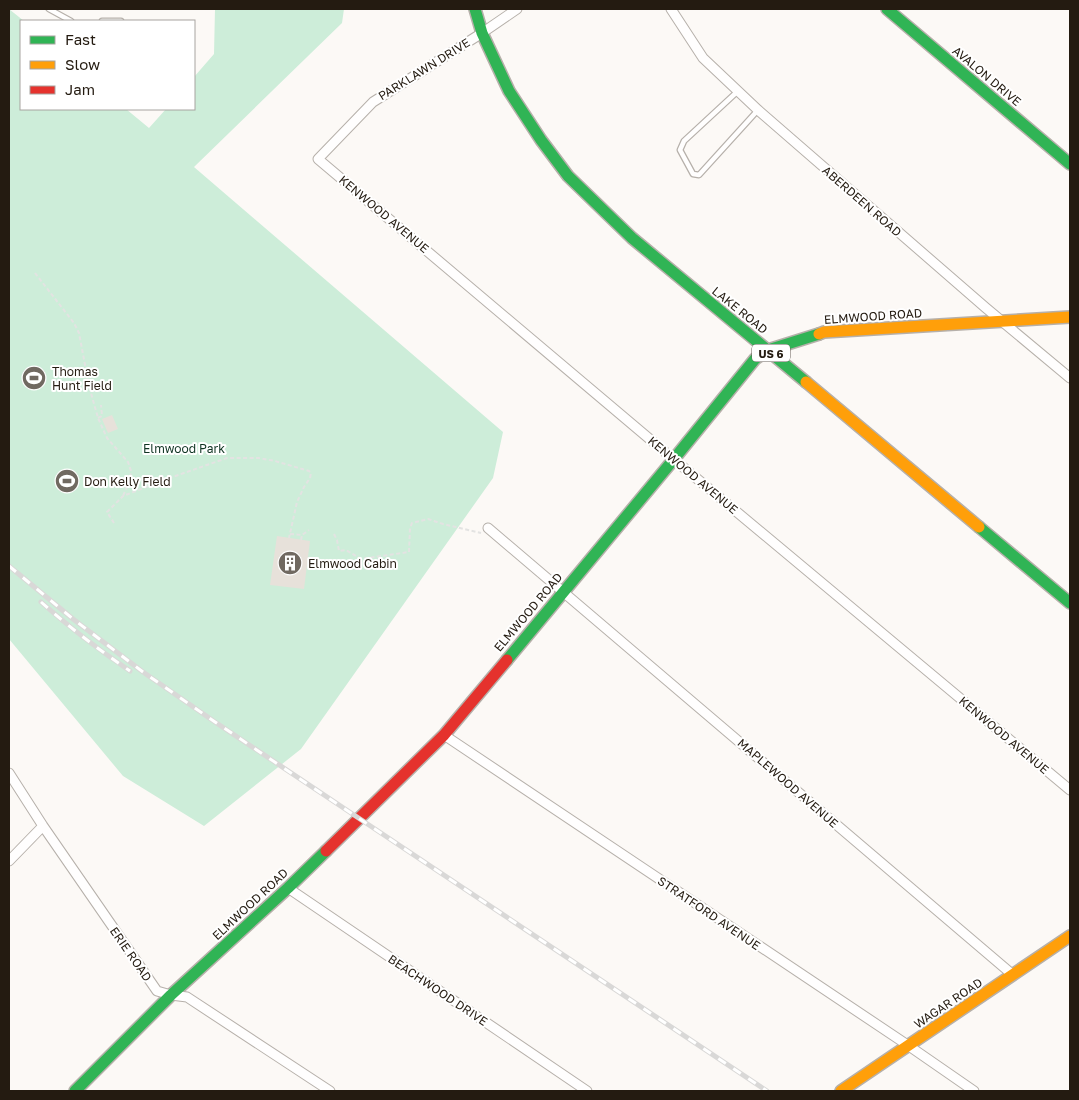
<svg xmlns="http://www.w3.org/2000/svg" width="1079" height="1100" font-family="'Golos Text',sans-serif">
<rect width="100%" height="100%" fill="#fcf9f6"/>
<path fill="#cdedd9" d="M9,9L24,21H21V109H126L149,128L166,109H194V77L214,54L215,9H344L342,23L194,167L503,432L493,478L301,749L204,826L123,776L9,639Z"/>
<path fill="#e7e1da" d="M112,415L118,429L108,433L102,419Z
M277,536L310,541L304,589L270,585Z"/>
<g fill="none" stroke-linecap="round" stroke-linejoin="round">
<g stroke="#b6b0aa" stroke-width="7">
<path id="lane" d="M49,9L71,21
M102,21H121
M738,91L684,141L680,150L693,174L699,175L758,110"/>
</g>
<g stroke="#b6b0aa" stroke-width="11">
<path id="street" d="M517,9L482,33L373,102L318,159L665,452L1070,790
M671,9L703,58L758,110L986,308L1070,378
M488,528L1013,975
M444,735L909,1046L974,1091
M9,773L43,826L157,991L171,995L187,997L330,1091
M9,861L43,826
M288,888L587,1091"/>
</g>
<g stroke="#b6b0aa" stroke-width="14">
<path id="fast" d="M475,9L482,33L509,91L541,140L568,176L632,238L806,382
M887,9L1070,164
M979,527L1070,603
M507,660L674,459L755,359L768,350L819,334
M75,1091L171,995L288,888L326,851"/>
</g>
<g stroke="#b6b0aa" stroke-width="14">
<path id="slow" d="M819,334L824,332L1070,317
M806,382L979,527
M841,1091L1070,936"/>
</g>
<g stroke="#b6b0aa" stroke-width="14">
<path id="jam" d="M326,851L444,735L507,660"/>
</g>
<path stroke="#e3e3e2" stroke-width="2" stroke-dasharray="4 2.5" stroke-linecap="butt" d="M35,273L74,323L79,333L89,386L98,418L107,438L128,462L131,471L130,479L123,496
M98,418L102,416L101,405
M114,523L107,512L123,496L164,480L227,458H259L275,461L309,471L311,473L310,478L304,487L297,502L289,538
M290,534L302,535L309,530
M334,534L337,540L339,551L346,550L361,559L409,552L410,528L412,523L428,519L443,524L481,533
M301,540L302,535"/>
<use href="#lane" stroke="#fffefe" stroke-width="4.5"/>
<use href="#street" stroke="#fffefe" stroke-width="9"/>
<use href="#fast" stroke="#30b455" stroke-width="11"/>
<use href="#slow" stroke="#ff9f0a" stroke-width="11"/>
<use href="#jam" stroke="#e5322d" stroke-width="11"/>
<g stroke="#d9d8d7" stroke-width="5">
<path id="rail" d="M9,566L73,619L143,672L215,722L369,825L767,1091
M41,602C69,627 99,650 130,671"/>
</g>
<use href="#rail" stroke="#fff" stroke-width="3" stroke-dasharray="9" stroke-linecap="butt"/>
</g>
<defs>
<g id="stadium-disc" transform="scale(1.25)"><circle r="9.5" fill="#706961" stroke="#fff"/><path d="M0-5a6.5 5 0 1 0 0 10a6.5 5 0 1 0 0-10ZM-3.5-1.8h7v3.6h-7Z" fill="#fff"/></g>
<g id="building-disc" transform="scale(1.25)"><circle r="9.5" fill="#706961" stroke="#fff"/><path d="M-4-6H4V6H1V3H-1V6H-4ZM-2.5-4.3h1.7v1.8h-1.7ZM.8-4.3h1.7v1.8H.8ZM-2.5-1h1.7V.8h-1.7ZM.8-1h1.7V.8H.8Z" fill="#fff"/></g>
</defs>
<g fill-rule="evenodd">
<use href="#stadium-disc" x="34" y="378"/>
<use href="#stadium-disc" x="67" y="481"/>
<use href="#building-disc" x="290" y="563"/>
</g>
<g text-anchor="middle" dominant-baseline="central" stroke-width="4" stroke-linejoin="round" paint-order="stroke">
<rect fill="#fff" stroke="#665f58" stroke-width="1" x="752" y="344.5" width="38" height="17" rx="4"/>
<g font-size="11" font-weight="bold" fill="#241b11">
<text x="771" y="353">US 6</text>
</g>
<g font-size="12" fill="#241b11" stroke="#fff">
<text transform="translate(424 69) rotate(-32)">PARKLAWN DRIVE</text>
<text transform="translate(987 76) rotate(40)">AVALON DRIVE</text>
<text transform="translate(862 201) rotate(41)">ABERDEEN ROAD</text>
<text transform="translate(384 214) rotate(40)">KENWOOD AVENUE</text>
<text transform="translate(740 310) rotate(39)">LAKE ROAD</text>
<text transform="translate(873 316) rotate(-4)">ELMWOOD ROAD</text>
<text transform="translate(693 475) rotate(40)">KENWOOD AVENUE</text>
<text transform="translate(528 612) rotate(-50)">ELMWOOD ROAD</text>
<text transform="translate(1004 735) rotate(40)">KENWOOD AVENUE</text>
<text transform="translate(788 783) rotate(41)">MAPLEWOOD AVENUE</text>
<text transform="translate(250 904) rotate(-43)">ELMWOOD ROAD</text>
<text transform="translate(709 913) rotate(34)">STRATFORD AVENUE</text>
<text transform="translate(131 954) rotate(55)">ERIE ROAD</text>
<text transform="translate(438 990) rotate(34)">BEACHWOOD DRIVE</text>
<text transform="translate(948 1003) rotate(-34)">WAGAR ROAD</text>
</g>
<g font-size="12" fill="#241b11" stroke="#fff" text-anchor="start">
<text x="52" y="371">Thomas<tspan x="52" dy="14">Hunt Field</tspan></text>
<text x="84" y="481">Don Kelly Field</text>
<text x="308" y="563">Elmwood Cabin</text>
</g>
<g font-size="12" fill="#103423" stroke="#fff">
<text x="184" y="448">Elmwood Park</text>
</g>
</g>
<rect width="1079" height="1100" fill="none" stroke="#241b11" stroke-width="20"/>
<rect x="20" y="20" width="175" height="90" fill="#ffffff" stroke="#a7a4a0"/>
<rect x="30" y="36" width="25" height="8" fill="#30b455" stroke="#a7a4a0"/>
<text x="65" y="45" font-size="15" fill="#241b11">Fast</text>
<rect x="30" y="61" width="25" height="8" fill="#ff9f0a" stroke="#a7a4a0"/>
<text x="65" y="70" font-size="15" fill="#241b11">Slow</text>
<rect x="30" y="86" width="25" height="8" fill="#e5322d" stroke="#a7a4a0"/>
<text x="65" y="95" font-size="15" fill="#241b11">Jam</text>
</svg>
